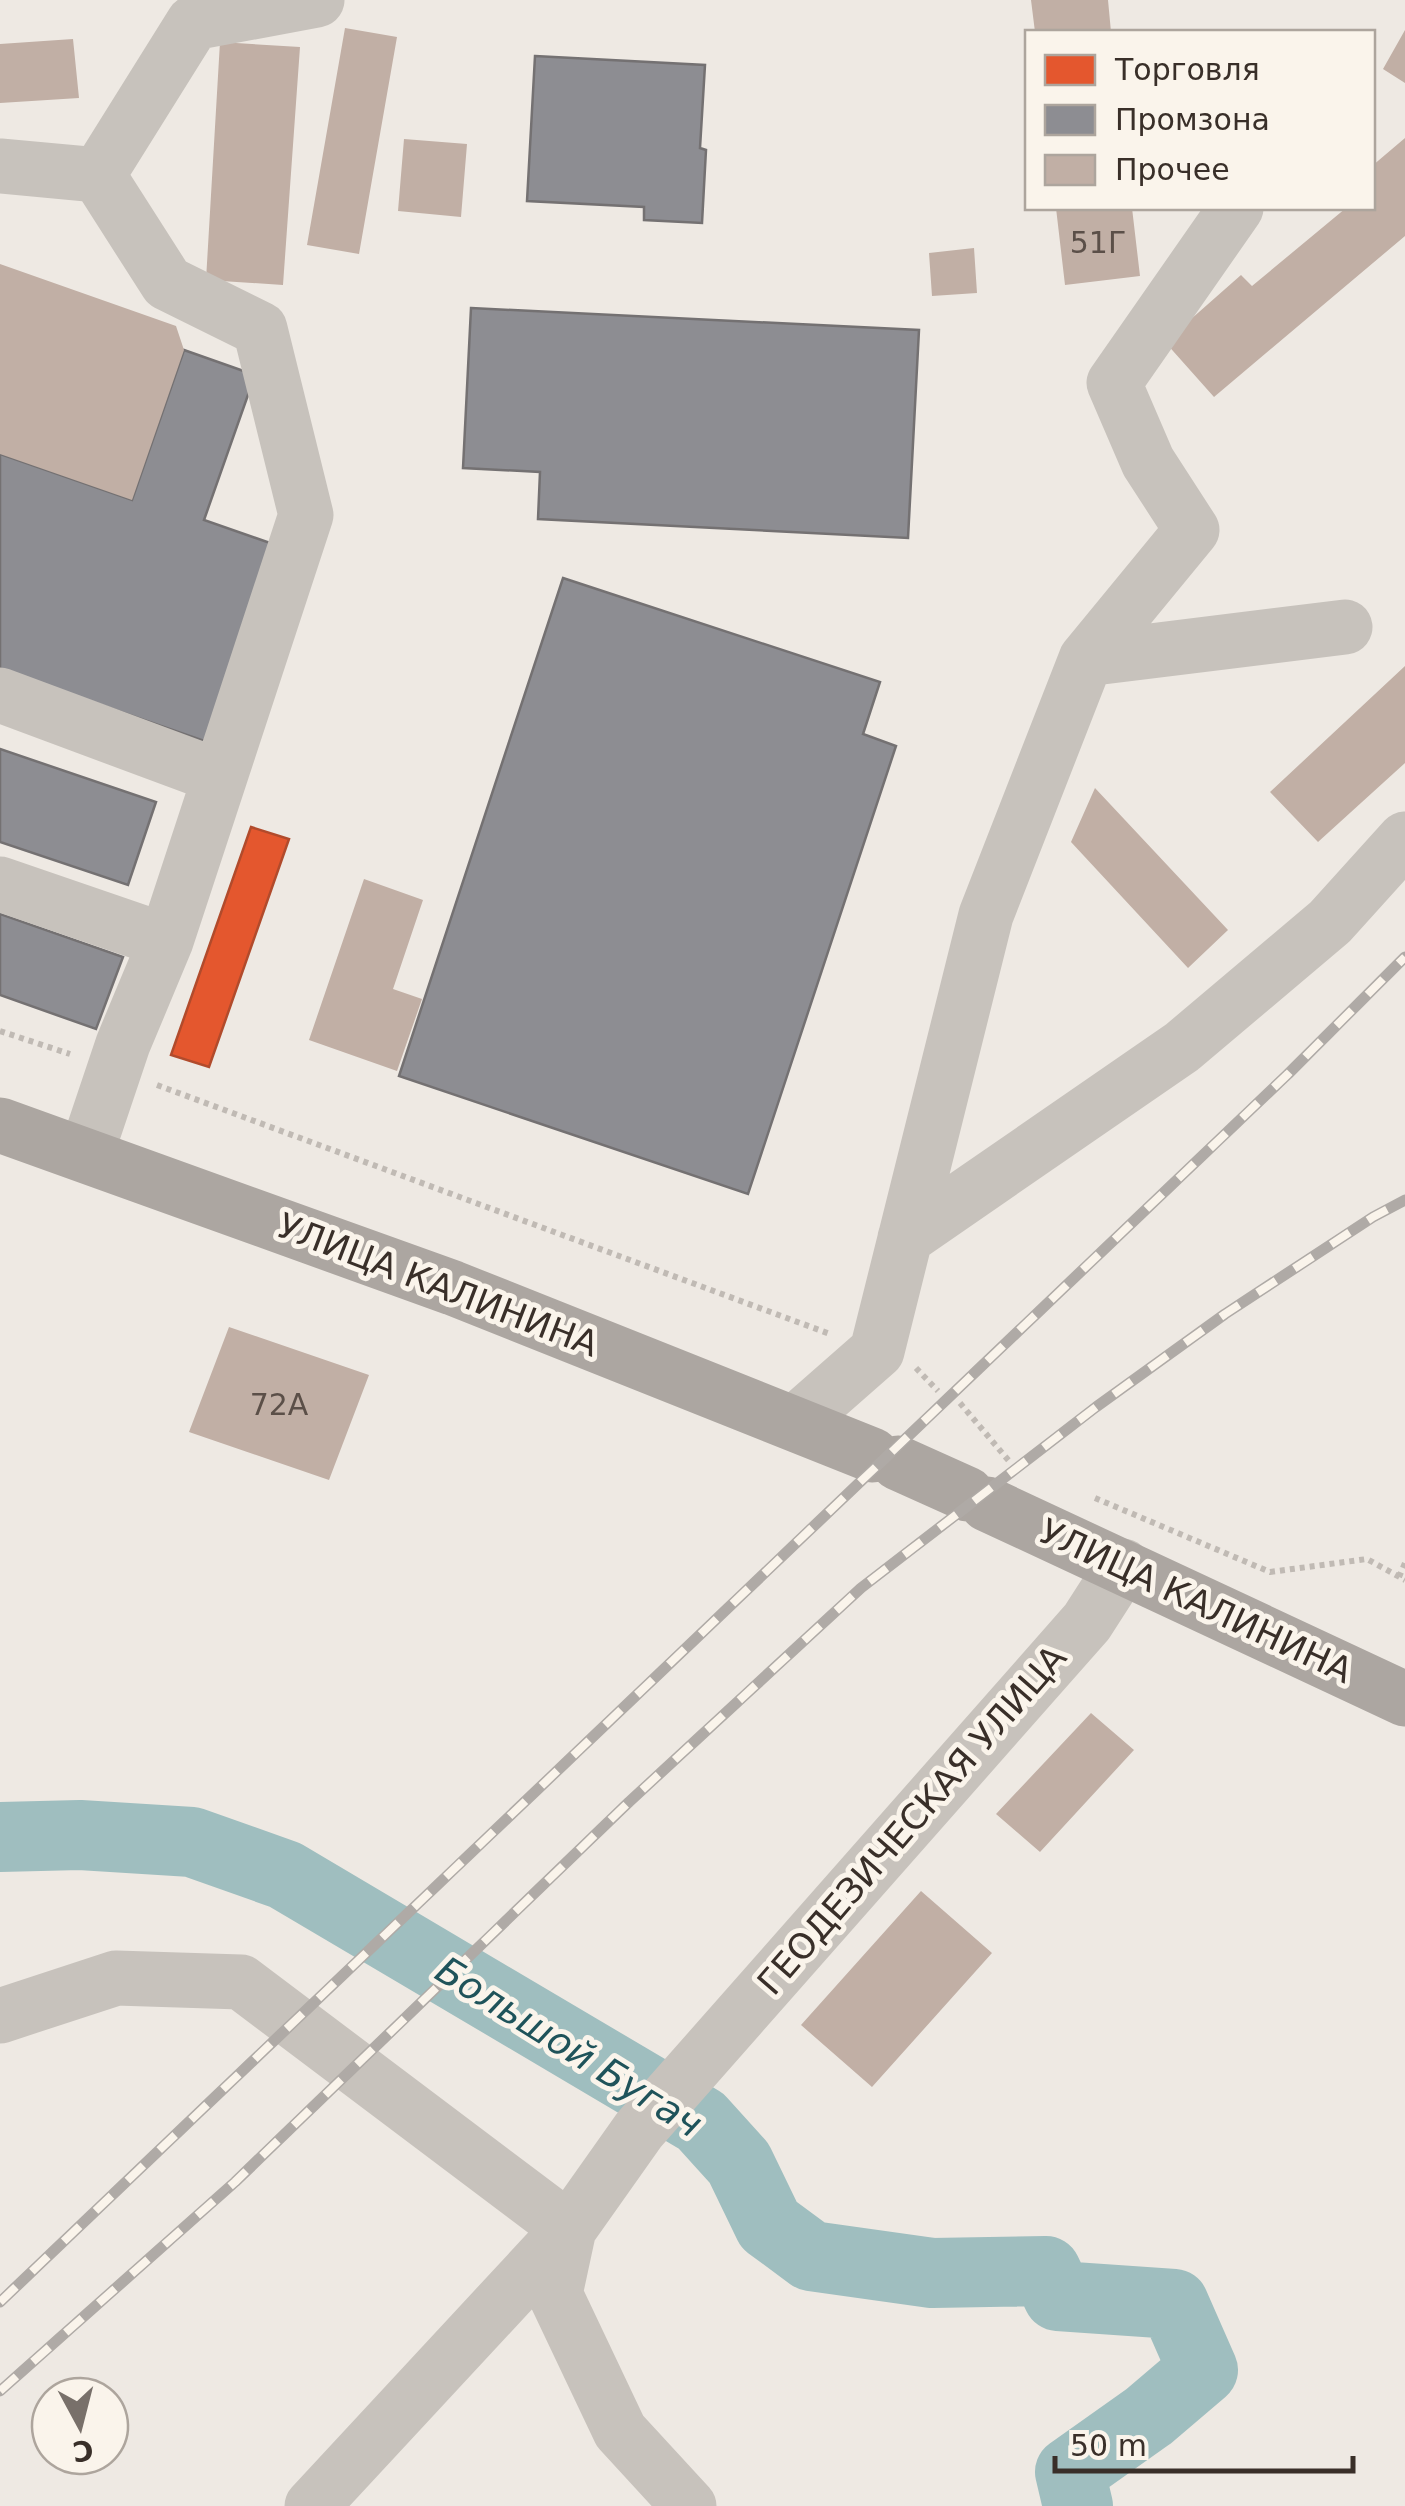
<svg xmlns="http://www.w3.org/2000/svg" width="1405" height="2506" font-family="'DejaVu Sans',sans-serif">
<rect width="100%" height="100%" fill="#eee9e3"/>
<path fill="#e4572e" stroke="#b14b2c" stroke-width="2.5" d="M251,827L289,839L209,1067L171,1055Z"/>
<path fill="#8d8d92" stroke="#747172" stroke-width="2.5" d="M535,56L705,65L700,148L706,150L702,223L644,220V207L527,201Z
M471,308L919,330L908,538L538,519L540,472L463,468Z
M184,350L255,375L204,520L276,545L207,742L0,670V454L132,500Z
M563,578L880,682L863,734L896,746L748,1194L399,1076Z
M0,749L156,802L128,885L0,842Z
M0,914L123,957L96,1029L0,995Z"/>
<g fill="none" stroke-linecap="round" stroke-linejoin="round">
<path stroke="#9fbebf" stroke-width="70" d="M0,1837L80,1835L192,1842L285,1875L701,2121L739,2163L769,2225L811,2256L932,2273L1046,2271L1058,2296L1174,2304L1203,2370L1149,2416L1070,2472L1078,2506"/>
</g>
<path fill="#c1afa5" d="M1031,0H1108L1111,32H1035Z
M345,28L397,37L359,254L307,245Z
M1405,30V83L1383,69Z
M73,39L79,98L0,103V44Z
M220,42L300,47L283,285L206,280Z
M1405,138V236L1214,397L1165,342L1241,275L1252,286L1346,208H1372V185L1376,183L1372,166Z
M404,139L467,144L461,217L398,211Z
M1056,208H1132L1140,276L1065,285Z
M974,248L977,293L932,296L929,253Z
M0,264L176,326L184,350L132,500L0,454Z
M1405,666V763L1318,842L1270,792Z
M1095,788L1228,930L1188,968L1071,842Z
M364,879L423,900L393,989L422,999L397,1071L309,1040Z
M229,1327L369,1375L329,1480L189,1432Z
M1091,1713L1134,1750L1040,1852L996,1814Z
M921,1891L992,1953L872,2087L801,2025Z"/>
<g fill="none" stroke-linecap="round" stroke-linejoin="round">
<path stroke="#c0bab4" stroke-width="6" stroke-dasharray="5 5" stroke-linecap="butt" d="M0,1031L70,1054
M157,1085L830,1334
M916,1368L938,1391
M960,1403L1009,1461
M1095,1498L1270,1572L1367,1559L1405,1580
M1399,1577L1405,1563"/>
<path stroke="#c7c2bc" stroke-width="55" d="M0,166L98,175L167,283L260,329L306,515L166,941L123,1044L86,1154
M98,175L193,23L317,0
M1086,659L1345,627
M0,695L218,776
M0,884L166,941
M905,1238L1182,1047L1330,922L1405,839
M795,1423L877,1351L986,915L1086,659L1192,530L1148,462L1114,383L1236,208
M0,2016L116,1978L241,1982L569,2229L555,2294L620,2431L689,2506
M312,2506L569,2229L639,2130L1087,1622L1123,1566"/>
<path stroke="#aca6a1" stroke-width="55" d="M0,1125L453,1288L872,1455
M898,1463L967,1494
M987,1504L1405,1699"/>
<g stroke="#afaaa6" stroke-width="11">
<path id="rail" d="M0,2302L1288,1074L1405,957
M0,2391L235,2182L629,1802L861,1588L1096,1407L1225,1314L1373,1217L1405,1200"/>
</g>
<use href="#rail" stroke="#faf4eb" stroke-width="8" stroke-dasharray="22" stroke-linecap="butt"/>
</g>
<g text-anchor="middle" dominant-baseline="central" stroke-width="10" stroke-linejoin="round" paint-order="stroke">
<g font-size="30" fill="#5b4f48">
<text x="1098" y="242">51Г</text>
<text x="279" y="1404">72А</text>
</g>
<g font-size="35" fill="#392f29" stroke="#faf4eb">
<text transform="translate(438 1285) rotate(21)">УЛИЦА КАЛИНИНА</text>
<text transform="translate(1196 1601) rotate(25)">УЛИЦА КАЛИНИНА</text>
<text transform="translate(912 1820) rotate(-49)">ГЕОДЕЗИЧЕСКАЯ УЛИЦА</text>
</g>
<g font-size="38" font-style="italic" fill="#1f535a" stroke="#faf4eb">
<text transform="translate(569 2047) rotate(32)">Большой Бугач</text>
</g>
</g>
<rect x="1025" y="30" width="350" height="180" fill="#faf4eb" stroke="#ada59d" stroke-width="2.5"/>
<rect x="1045" y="55" width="50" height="30" fill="#e4572e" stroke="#ada59d" stroke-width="2.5"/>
<text x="1115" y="80" font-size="30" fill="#392f29">Торговля</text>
<rect x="1045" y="105" width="50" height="30" fill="#8d8d92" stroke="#ada59d" stroke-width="2.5"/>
<text x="1115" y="130" font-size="30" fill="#392f29">Промзона</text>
<rect x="1045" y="155" width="50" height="30" fill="#c1afa5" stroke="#ada59d" stroke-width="2.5"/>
<text x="1115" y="180" font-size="30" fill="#392f29">Прочее</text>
<g transform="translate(80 2426) rotate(173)"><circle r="48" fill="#faf4eb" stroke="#ada59d" stroke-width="2.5"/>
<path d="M0-8L18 38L0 25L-18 38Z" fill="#78706a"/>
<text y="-15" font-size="28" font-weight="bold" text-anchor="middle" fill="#392f29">С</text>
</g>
<path d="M1055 2456v15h298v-15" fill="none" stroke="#392f29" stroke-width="5"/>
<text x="1070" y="2456" font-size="30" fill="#392f29" stroke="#faf4eb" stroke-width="8" paint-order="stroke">50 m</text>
</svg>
